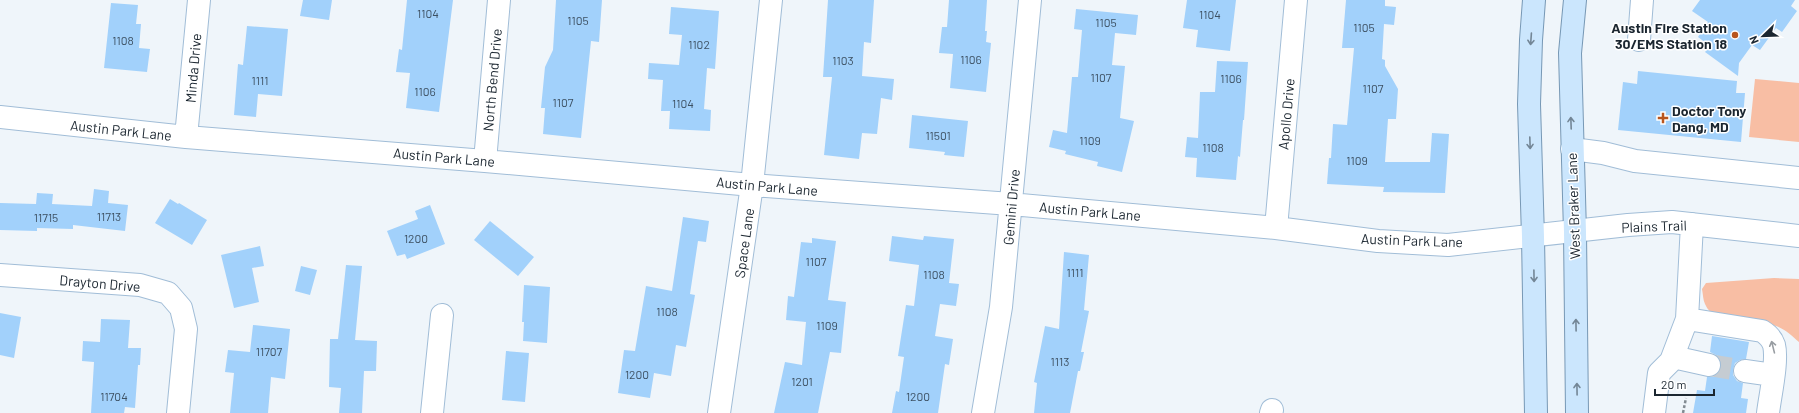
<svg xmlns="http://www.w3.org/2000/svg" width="1799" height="413" font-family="Barlow,sans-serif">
<rect width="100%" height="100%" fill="#eff5fa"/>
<path fill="#f8bea4" d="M1755,79L1799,83V142L1749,137Z
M1774,278L1799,279V342C1792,336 1785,329 1776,326C1756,319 1714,327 1705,304C1703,300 1703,294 1702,289L1706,283Z"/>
<path fill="#a2d1fb" d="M303,0H332L329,20L300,16Z
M407,0H453L439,112L406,108L410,73L396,72L399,49L402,50Z
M556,0H602L599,42L591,41L581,138L543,134L545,108H541L545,67L553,50Z
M828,0H874L871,43L864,42L862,76L894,79L892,100L881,98L877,134L862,133L859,159L824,155L832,77H823Z
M949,0H987L985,31H987L986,42L991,43L986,92L950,88L953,54L939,53L942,27H947Z
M1187,0H1236L1230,51L1196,47L1198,30L1183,28Z
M1346,0H1385V6L1396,7L1394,25L1384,24L1382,59L1385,60V66L1398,89L1396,119H1388L1385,162H1430L1432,133L1449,134L1445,193L1383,192L1384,187L1327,184L1329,158H1331L1333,124L1347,125L1354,48H1342Z
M1700,0H1795L1791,6L1797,11L1782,32L1776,28L1760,50L1752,45L1739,63L1738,76L1705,52L1710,46L1698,37L1708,22L1692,11Z
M111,3L138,5L136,24H141L139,48L150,49L147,72L104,68Z
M671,7L719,11L715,69L707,68L704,109L711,110L710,131L669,129L670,111H661L663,80L648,79L649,63L679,65L682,35L669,34Z
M1076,9L1138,15L1136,35L1115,33L1112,65L1125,66L1120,118L1134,121L1122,172L1097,166L1098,162L1065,154L1066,151L1049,147L1053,130L1067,133L1072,77H1078L1082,30L1074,29Z
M247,26L288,29L282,96L258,94L256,117L234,115L238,64L243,65Z
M1217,61L1248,62L1244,120H1243L1240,157L1238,156L1236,180L1196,177L1197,158L1185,157L1187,137L1198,138L1200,92H1215Z
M1638,71L1737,81L1736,93H1745L1741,142L1618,130L1623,82L1637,84Z
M912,115L968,121L964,157L944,155L945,152L909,148Z
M94,189L109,191L108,203L128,205L125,231L73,225V229L37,228V231L0,230V203L36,204L37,193L53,194L52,204L92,206Z
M170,199L178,204L179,203L207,220L192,245L155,223Z
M430,205L445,244L407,259L405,254L397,256L387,231L418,219L415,211Z
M683,217L709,221L706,242L698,241L690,294L695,295L686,347L676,345L671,376L654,373L650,398L618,393L624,350L635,351L646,286L672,291Z
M490,221L534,257L518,276L474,240Z
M892,236L923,240L924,236L954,239L949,283L959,284L956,306L940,304L935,336L953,339L949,365L945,364L938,413H892L896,391L899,392L904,357L898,356L906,305L914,306L919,265L889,261Z
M812,238L836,241L828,300L846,302L841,353L830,352L818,413H774L785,362L802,365L806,322L786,320L788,296L794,297L801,242L812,243Z
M260,246L264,266L252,268L259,302L234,308L221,255Z
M1064,252L1089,255L1084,310L1089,311L1081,352H1084L1080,371H1078L1070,413H1034L1037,383L1034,382L1045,326L1059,329Z
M346,265L362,266L355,340L377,341L376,371H364L362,413H339L341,388L329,387L330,339H338Z
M301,266L317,270L310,295L295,291Z
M524,285L550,287L547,343L523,341L524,322H522Z
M0,313L21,317L14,358L0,355Z
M101,319L130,320L128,348H141L140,365H138L135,408L125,407L124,413H91L94,362L82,361L83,341L100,342Z
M253,325L290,329L285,379L271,377L268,413H230L234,373L225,372L228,350L250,352Z
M1712,336L1749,342L1746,359L1740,360L1735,363L1733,370V375L1737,381L1743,383L1741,398L1748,399L1746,413H1693L1697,390L1705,391L1707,377H1713L1718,374L1721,368V362L1718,356L1710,352Z
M506,351L529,353L525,402L502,400Z"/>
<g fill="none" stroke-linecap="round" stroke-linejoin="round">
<path stroke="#c5ccd2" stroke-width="22" stroke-dasharray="22 11" stroke-linecap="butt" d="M1709,365L1745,371"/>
<g stroke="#a1bdd7" stroke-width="24">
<path id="minor" d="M1639,40L1642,0
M0,117L186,137L485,161L752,185L1011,204L1276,228L1378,241L1448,245L1628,225L1672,222L1799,236
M186,137L199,0
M1572,149L1603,153L1635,161L1799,178
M485,161L499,0
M1276,228L1296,0
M0,275L140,285L168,293L181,308L186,329L178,413
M1687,319L1762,331C1767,334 1772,339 1774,345C1778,361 1770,396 1768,413
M1673,357L1709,365
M1745,371L1773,375
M432,413L442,315
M719,413L752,185L771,0
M983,413L1001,307L1030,0
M1271,413L1272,410
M1654,413L1659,373L1671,361L1687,319L1692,224"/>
</g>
<g stroke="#7798b5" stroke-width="24">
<path id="major" d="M1534,0L1531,40L1529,104L1533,237L1536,413
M1575,0L1570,53L1575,232L1577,413"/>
</g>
<path stroke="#828b92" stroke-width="2.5" stroke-dasharray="3 2" stroke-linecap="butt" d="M1683,413L1686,398"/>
<use href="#minor" stroke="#fff" stroke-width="22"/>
<use href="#major" stroke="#cbe6fd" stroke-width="22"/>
</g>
<defs><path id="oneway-shaft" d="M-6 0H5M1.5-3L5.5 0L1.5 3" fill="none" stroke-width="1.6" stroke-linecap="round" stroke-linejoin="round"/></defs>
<g stroke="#738696">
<use href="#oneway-shaft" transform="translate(1531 39) rotate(94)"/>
<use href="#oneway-shaft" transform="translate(1571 123) rotate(-92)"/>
<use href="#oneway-shaft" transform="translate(1530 143) rotate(88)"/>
<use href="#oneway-shaft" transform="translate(1534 276) rotate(89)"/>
<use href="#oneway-shaft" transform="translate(1576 325) rotate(-91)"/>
<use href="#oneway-shaft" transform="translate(1577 389) rotate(-91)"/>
</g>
<use stroke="#989da2" href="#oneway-shaft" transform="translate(1773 347) rotate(-104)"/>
<g fill="#b8551d" stroke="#fff" stroke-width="1.5">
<circle cx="1735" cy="35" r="4"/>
<path d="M1661 112h4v4h4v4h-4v4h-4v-4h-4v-4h4z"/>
</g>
<g text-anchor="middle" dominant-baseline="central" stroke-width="3" stroke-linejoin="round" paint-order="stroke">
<g font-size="12" fill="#3d5163">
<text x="428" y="13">1104</text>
<text x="1210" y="14">1104</text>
<text x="578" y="20">1105</text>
<text x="1106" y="22">1105</text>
<text x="1364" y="27">1105</text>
<text x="123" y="40">1108</text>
<text x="699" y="44">1102</text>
<text x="971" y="59">1106</text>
<text x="843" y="60">1103</text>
<text x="1101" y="77">1107</text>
<text x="1231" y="78">1106</text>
<text x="260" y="80">1111</text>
<text x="1373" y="88">1107</text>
<text x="425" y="91">1106</text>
<text x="563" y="102">1107</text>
<text x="683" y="103">1104</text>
<text x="938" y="135">11501</text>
<text x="1090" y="140">1109</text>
<text x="1213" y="147">1108</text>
<text x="1357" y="160">1109</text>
<text x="109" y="216">11713</text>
<text x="46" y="217">11715</text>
<text x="416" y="238">1200</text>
<text x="816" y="261">1107</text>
<text x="1075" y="272">1111</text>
<text x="934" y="274">1108</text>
<text x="667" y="311">1108</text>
<text x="827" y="325">1109</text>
<text x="269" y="351">11707</text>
<text x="1060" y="361">1113</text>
<text x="637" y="374">1200</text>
<text x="802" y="381">1201</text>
<text x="114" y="396">11704</text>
<text x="918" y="396">1200</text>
</g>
<g font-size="14" font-weight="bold" fill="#1b2630" stroke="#fff" text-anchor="end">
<text x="1727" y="27">Austin Fire Station<tspan x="1727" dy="16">30/EMS Station 18</tspan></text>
<text x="1672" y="110" text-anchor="start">Doctor Tony<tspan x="1672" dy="16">Dang, MD</tspan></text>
</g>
<g font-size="14" fill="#1b2630" stroke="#fff">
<text transform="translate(193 68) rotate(-85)">Minda Drive</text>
<text transform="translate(492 80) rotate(-85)">North Bend Drive</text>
<text transform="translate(1286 114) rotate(-85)">Apollo Drive</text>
<text transform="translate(121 130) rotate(6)">Austin Park Lane</text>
<text transform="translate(444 157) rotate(5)">Austin Park Lane</text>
<text transform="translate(767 186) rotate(5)">Austin Park Lane</text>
<text transform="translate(1573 206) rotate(-92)">West Braker Lane</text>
<text transform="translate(1011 207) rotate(-85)">Gemini Drive</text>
<text transform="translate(1090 211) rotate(5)">Austin Park Lane</text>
<text transform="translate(1654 226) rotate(-2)">Plains Trail</text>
<text transform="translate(1412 240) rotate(2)">Austin Park Lane</text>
<text transform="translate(744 243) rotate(-82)">Space Lane</text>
<text transform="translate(100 283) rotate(5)">Drayton Drive</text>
</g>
</g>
<g transform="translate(1763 36) rotate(247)" stroke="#ffffff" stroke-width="3" paint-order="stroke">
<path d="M0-3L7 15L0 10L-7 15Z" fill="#1b2630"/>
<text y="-6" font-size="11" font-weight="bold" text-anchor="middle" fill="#1b2630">N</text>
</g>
<path d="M1655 389v6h59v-6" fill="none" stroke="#1b2630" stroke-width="2"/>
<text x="1661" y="389" font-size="12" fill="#1b2630" stroke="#ffffff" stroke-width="3" paint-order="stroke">20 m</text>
</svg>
